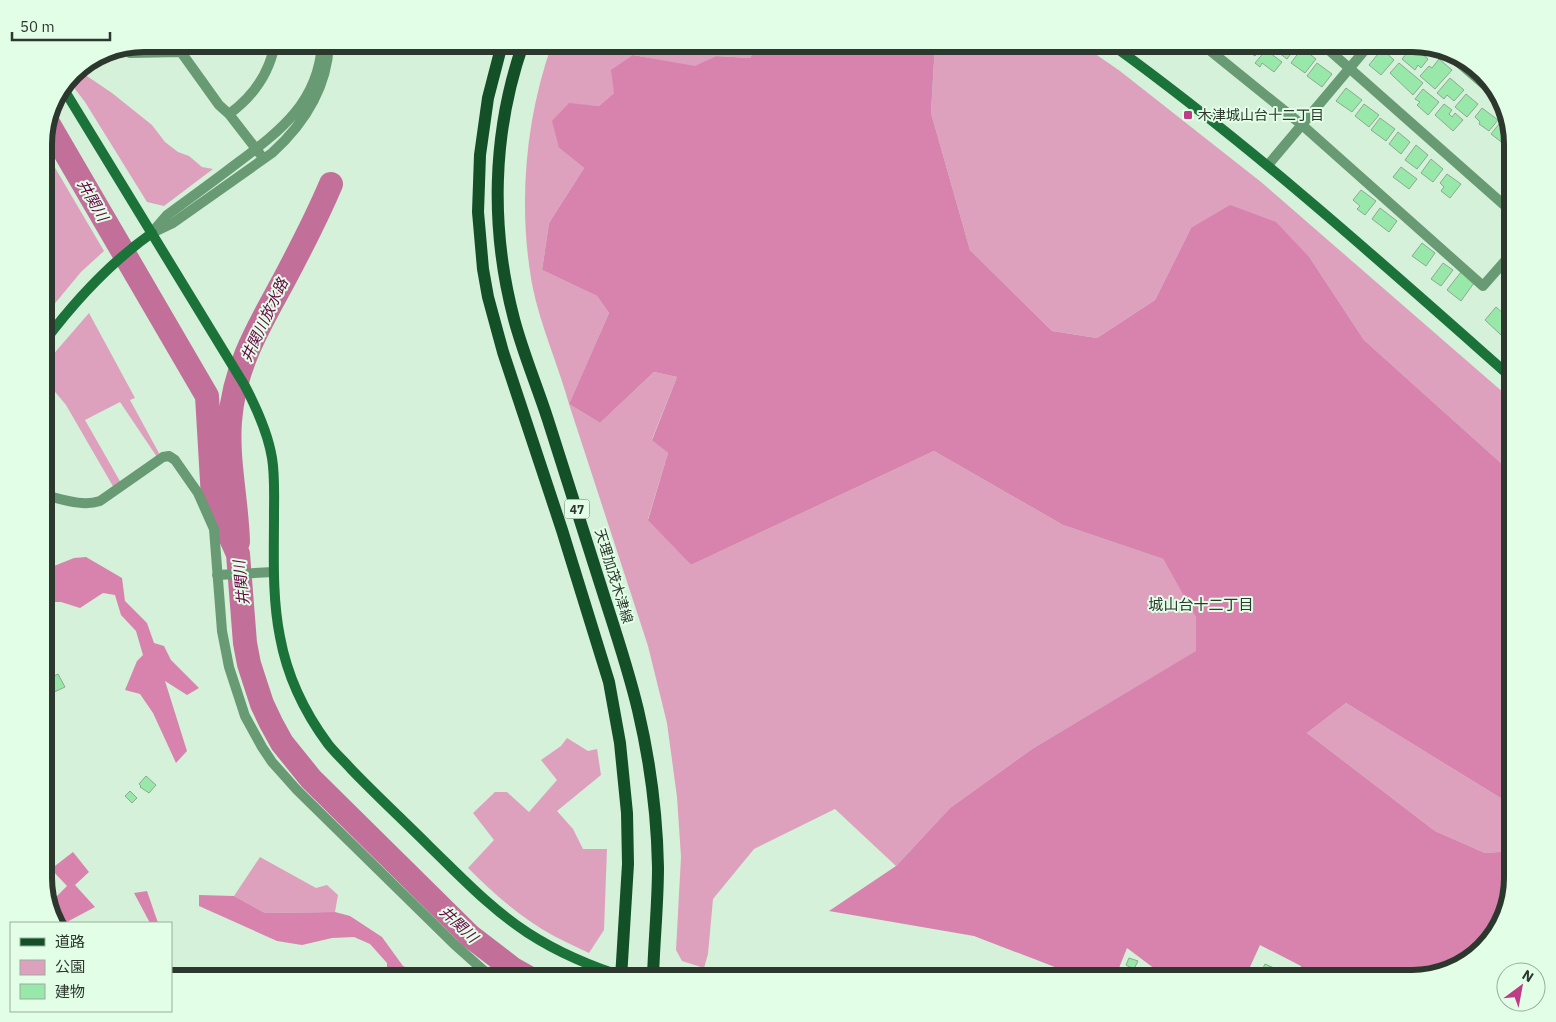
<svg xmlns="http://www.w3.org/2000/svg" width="1556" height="1022" font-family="'IBM Plex Sans','Noto Sans JP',sans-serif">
<rect width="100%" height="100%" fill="#d5f1d9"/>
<path fill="#dda1be" d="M552,44H758L750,58L716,56L695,67L633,55L614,93L599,106L569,104L559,148L584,168L549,223L542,270L597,296L609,313L569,404L600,423L654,372L677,377L652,439L668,453L648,519L691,565L934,451L1063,525L1163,559L1197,617V651L1032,749L950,808L896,866L835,809L754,849L713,899L708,954L704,968L682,961L676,950L681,857L677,797L667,723L648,646L569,404C558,364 540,325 532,284C518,205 525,120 552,44Z
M935,44H1081L1120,71L1261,182L1512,400V473L1364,340L1310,258L1191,228L1155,300L1097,338L1052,331L970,250L931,113Z
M79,69L84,74L112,93L152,125L165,142L178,152L189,156L202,167L213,169L164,206L147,202L85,102L68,80L73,73Z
M44,149L104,251L81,272L47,313H44Z
M89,313L135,398L130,400L160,455L157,457L120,402L85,420L121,483L114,488L66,405L51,387V426L55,454H44V365Z
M1346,703L1512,805V851L1485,853L1435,831L1307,733Z
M567,738L588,751L597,749L601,775L557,811L573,829L583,849H607L604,930L589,953C577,947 565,942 554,936C521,918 494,894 468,868L494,840L473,813L495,792H507L529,812L557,780L541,760L561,746Z
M260,857L316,888L327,885L338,895L335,912L265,913L234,896Z"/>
<path fill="#d883ad" d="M758,44H935L931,113L970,250L1052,331L1097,338L1155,300L1191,228L1230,205L1276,222L1310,258L1364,340L1512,473V805L1346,703L1307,733L1435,831L1485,853L1512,851V878L1495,933L1462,965L1412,978H1301V966L1260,945L1245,978H1167L1127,948L1115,978H1077L1073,974L974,936L829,911L896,866L950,808L1032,749L1196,651V617L1163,559L1063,525L934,451L691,565L648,520L668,453L652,440L677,377L654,372L600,423L569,404L609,313L597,296L542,270L549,223L584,168L559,148L552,121L569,103L599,106L614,93L611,70L633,55L695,66L716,56L750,58Z
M86,557L122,578L125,601L147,623L154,643L164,646L171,660L199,688L187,695L165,681L187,751L176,763L153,713L140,694L125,690L137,661L143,655L136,631L121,615L115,595L103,593L80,608L61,602H47L44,596V570L74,558Z
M73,852L89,872L75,885L95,907L65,923H56L50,903L67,886L51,869Z
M147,891L158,923H150L134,893Z
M199,895L234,896L265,913L335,912L350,916L382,937L403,966L431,978H387V963L370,944L354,937L332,938L302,945L277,941L199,906Z"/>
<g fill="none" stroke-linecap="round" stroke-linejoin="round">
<path stroke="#c26f99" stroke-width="24" d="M48,123L207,396L213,498L238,554L245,643L249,664L262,704L271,723L282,743L311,779L470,936L513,969L529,978
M238,542C237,502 227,461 230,421C234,367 259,326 284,280C301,248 317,217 331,184"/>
</g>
<path fill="#98e8a9" stroke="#8da892" d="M1242,44H1258L1262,47L1255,56L1241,46Z
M1278,44H1292L1296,47L1287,59L1274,49Z
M1342,44H1359L1352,54L1341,46Z
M1394,44H1411L1404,52Z
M1413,46L1428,59L1421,68L1418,65L1415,70L1402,59Z
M1302,48L1316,59L1305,73L1291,63Z
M1382,49L1394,60L1381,75L1369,65Z
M1266,50L1282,62L1274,72L1262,63L1260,67L1255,63Z
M1439,59L1452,70L1435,89L1420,76L1429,66L1432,68Z
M1317,63L1332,74L1322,87L1307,76Z
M1399,63L1423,83L1413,95L1390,73Z
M1450,78L1464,90L1454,101L1447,95L1444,99L1437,93Z
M1346,88L1362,100L1352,112L1336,101Z
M1423,89L1439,102L1428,115L1417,105L1420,102L1415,99Z
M1466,94L1478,104L1467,117L1455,107Z
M1364,104L1379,115L1369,127L1355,116Z
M1444,104L1452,110L1449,114L1452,117L1455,113L1463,120L1453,131L1435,115Z
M1482,108L1498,120L1489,131L1479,124L1480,122L1475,117Z
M1380,118L1395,129L1386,141L1371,130Z
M1499,124L1509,132L1510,136L1504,144L1491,134Z
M1398,132L1410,142L1401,154L1389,144Z
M1416,145L1428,155L1417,169L1405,160Z
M1512,145V158L1506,153Z
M1431,159L1443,169L1433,182L1421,173Z
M1401,167L1417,179L1409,189L1393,177Z
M1447,174L1461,184L1450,198L1441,191L1444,187L1440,183Z
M1361,190L1376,201L1365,215L1357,209L1360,206L1353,200Z
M1380,208L1397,221L1389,232L1372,219Z
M1422,243L1435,253L1426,266L1412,256Z
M1443,263L1453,270L1441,286L1431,279Z
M1461,272L1474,283L1461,301L1447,290Z
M1496,307L1512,321L1501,335L1485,320Z
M58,674L65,687L50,694L44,681Z
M146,776L156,785L149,793L140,787L141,786L139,784Z
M130,791L137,798L132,803L125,796Z
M1129,958L1138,961L1134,969L1126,965Z
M1265,964L1274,968L1273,970L1288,978H1258Z"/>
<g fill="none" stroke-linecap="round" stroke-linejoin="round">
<path stroke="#689a73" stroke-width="10" d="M1202,44L1301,124L1483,286L1512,253
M1322,44L1512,212
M126,47L130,53L181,52L191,44
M181,52L219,105L229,114L260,154
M1450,55L1500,98
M229,114C254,96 269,74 275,44
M1268,165L1370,44
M154,230L167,215C189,199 211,183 232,167C277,133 318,105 322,44
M152,233L173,223L272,153C304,124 327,87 329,44
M1512,298L1509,303L1512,306
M44,495C62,499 82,507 100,501L163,457L169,456L175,460L198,493L214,529L222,631L229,667L245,716L262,747L272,762L297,790L454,944L492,978
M217,575L273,572"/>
<path stroke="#1c733a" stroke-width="10" d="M1111,44C1252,146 1382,263 1512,378
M63,88L245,386C257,409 268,433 272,458C275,476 274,496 274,515C274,556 272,597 280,637C287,675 305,713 328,744C335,753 344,761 351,769C377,796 404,821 430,847C461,877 491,909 528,933C559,953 592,967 628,978
M44,342C74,302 111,262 152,233"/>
<path stroke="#134f27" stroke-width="12" d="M502,44L488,98L480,155L478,212L483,269L488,297L503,352L562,530L609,682L620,743L627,813L628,864L621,978
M523,44C492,133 490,228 514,319C523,353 537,386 548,420C567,479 586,539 605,599C617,636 629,672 638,710C650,761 657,815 658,867C658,904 654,941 653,978"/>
</g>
<rect fill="#be3d87" stroke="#e2fee7" stroke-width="2" x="1183" y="110" width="10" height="10" rx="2.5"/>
<g text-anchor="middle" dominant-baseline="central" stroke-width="4" stroke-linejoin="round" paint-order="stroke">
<rect fill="#e2fee7" stroke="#637366" stroke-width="1" x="564.5" y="499.5" width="25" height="19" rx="4"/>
<g font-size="12" font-weight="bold" fill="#2c372e">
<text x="577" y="509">47</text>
</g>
<g font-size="14" fill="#2c372e" stroke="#e2fee7" text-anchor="start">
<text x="1198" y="115">木津城山台十二丁目</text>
</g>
<g font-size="14" fill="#2c372e" stroke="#e2fee7">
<text transform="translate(614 576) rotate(73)">天理加茂木津線</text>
</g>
<g font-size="15" font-style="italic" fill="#690044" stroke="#e2fee7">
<text transform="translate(93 200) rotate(60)">井関川</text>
<text transform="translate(264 320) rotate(-65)">井関川放水路</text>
<text transform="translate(241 583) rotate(-96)">井関川</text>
<text transform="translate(459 924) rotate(43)">井関川</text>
</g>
<g font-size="15" fill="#2c372e" stroke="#e2fee7">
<text x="1201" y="604">城山台十二丁目</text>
</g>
</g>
<path d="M0 0H1556V1022H0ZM144 52H1412A92 92 0 0 1 1504 144V878A92 92 0 0 1 1412 970H144A92 92 0 0 1 52 878V144A92 92 0 0 1 144 52Z" fill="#e2fee7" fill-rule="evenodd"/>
<path fill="none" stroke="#2c372e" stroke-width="6" d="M144 52H1412A92 92 0 0 1 1504 144V878A92 92 0 0 1 1412 970H144A92 92 0 0 1 52 878V144A92 92 0 0 1 144 52Z"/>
<rect x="10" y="922" width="162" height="90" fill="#e2fee7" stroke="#99ae9d"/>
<rect x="20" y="938" width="25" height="8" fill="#134f27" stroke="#99ae9d"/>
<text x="55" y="947" font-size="15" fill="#2c372e">道路</text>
<rect x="20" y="960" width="25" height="15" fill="#dda1be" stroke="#99ae9d"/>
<text x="55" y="972" font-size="15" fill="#2c372e">公園</text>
<rect x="20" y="984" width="25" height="15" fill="#98e8a9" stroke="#99ae9d"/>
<text x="55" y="997" font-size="15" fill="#2c372e">建物</text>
<g transform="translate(1521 987) rotate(32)"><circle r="24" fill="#e2fee7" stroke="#99ae9d"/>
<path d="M0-4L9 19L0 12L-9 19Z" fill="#be3d87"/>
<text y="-8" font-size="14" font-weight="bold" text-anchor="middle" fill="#2c372e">N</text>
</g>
<path d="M12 32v8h98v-8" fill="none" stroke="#2c372e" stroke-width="2.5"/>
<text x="20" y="32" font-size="15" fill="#2c372e" stroke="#e2fee7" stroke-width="4" paint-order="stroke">50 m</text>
</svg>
